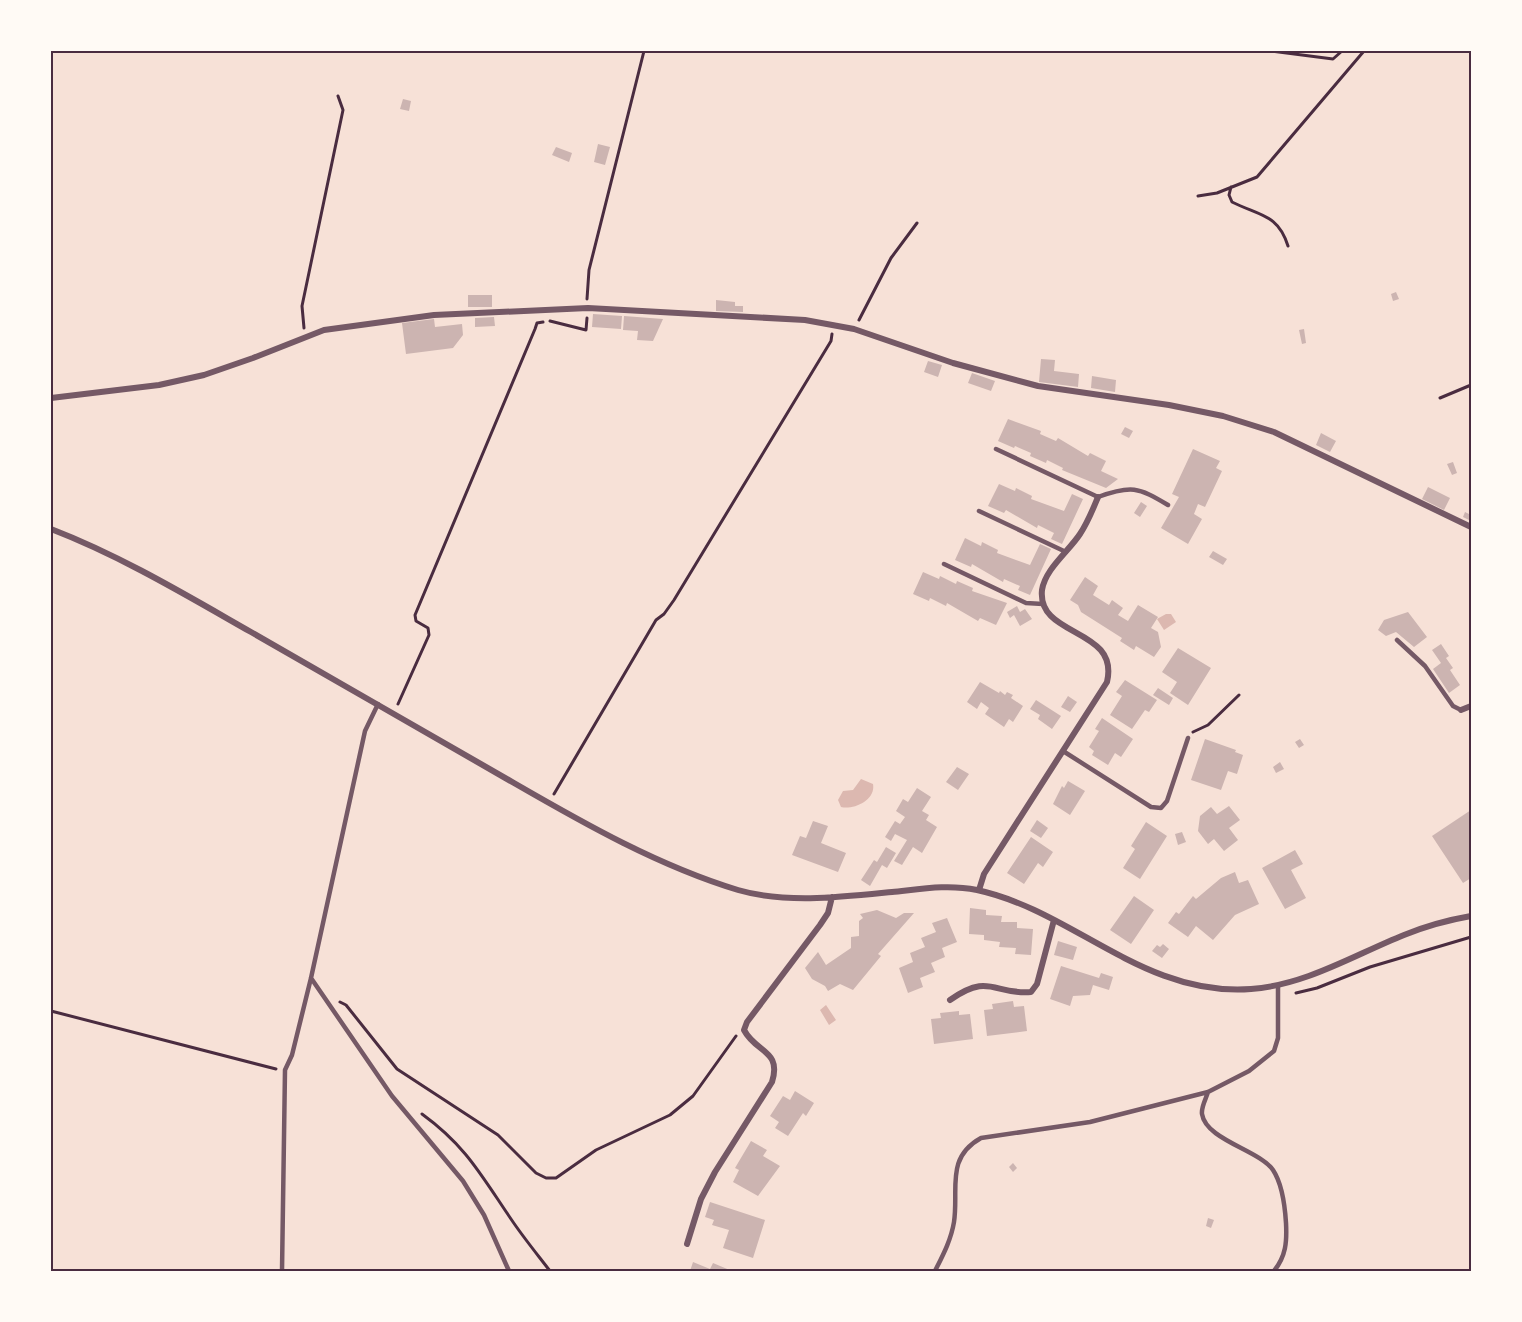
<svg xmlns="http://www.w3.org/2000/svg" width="1522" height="1322" font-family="'Golos Text',sans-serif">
<rect width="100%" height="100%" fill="#f7e1d7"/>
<path fill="#dcb8b0" d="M1166,614H1171L1176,622L1164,630L1157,619Z
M861,779L873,784C876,800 854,810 841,807L838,800L843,791L853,790Z
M826,1005L836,1020L829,1025L820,1010Z"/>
<path fill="#ccb4b1" d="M403,99L411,101L409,111L400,109Z
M598,144L610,147L605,165L594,162Z
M556,147L572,153L569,162L552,155Z
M1396,292L1399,299L1393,301L1391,294Z
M468,295H492V307H468Z
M716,300L735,302V306H743V312L716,311Z
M593,314L622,316L621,329L592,327Z
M624,316L663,319L653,341L637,340L638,331L623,330Z
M494,317L495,326L475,327V318Z
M434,319L435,327L462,324L463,335L453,348L406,354L402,323Z
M1304,329L1306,343L1302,344L1299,330Z
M1041,359L1055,360L1054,371L1079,374L1078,387L1039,382Z
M928,361L942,365L938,377L924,372Z
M972,373L995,381L991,391L968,383Z
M1092,376L1116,380L1115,392L1091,388Z
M1008,419L1041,431L1040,434L1056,441L1058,438L1088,456L1090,453L1106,461L1101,471L1118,479L1106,488L1062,470L1063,468L1047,460L1046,463L1030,456L1031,453L1015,446L1014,448L998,441Z
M1125,427L1133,431L1129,438L1121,434Z
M1321,433L1336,441L1330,452L1316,445Z
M1193,449L1220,461L1216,468L1222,471L1205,507L1198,504L1194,514L1202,519L1188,544L1161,528L1179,497L1172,494Z
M1453,462L1457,473L1452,475L1447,464Z
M999,484L1015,491L1016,488L1032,496L1031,499L1064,511L1072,494L1083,499L1062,544L1051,539L1054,533L1038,525L1037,528L1006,510L1004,513L988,506Z
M1428,487L1450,498L1444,510L1422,499Z
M1141,502L1147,506L1140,517L1134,513Z
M1465,512L1471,515V521L1463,517Z
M965,538L981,546L982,542L998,550L997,553L1030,565L1040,544L1051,549L1030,595L1018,590L1020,586L1004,579L1003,582L972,564L971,567L955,560Z
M1213,551L1227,559L1223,565L1209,557Z
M923,572L939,579L940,576L956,584L957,581L973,588L972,591L1007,603L996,625L980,618L978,621L947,603L946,606L930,598L929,601L913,594Z
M1085,577L1098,586L1093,595L1109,605L1112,600L1123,608L1118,615L1128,621L1138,605L1158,617L1151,628L1158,632L1161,647L1154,657L1136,646L1134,650L1120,641L1122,638L1081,612L1078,605L1070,600Z
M1017,606L1020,612L1025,609L1032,619L1020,626L1014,615L1010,618L1007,612Z
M1408,612L1427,637L1414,647L1396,632L1386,636L1378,630L1384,620Z
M1441,644L1449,656L1446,658L1453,668L1450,670L1460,685L1449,693L1433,669L1441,663L1432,650Z
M1178,648L1211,668L1188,705L1170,693L1177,682L1162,672Z
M1125,680L1157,700L1149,712L1145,710L1132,729L1110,715L1122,696L1116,692Z
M980,682L999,693L1000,691L1005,695L1007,692L1013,695L1011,698L1023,706L1013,722L1009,719L1004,727L985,714L989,708L981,702L977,709L967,702Z
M1158,688L1173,698L1169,705L1153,695Z
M1068,696L1077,702L1070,712L1061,707Z
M1036,700L1061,716L1052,729L1038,719L1040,715L1030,709Z
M1102,718L1133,739L1121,757L1115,753L1108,765L1092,755L1094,751L1089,747L1099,731L1095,729Z
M1205,739L1236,750L1235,752L1243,755L1237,774L1228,771L1221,790L1191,780Z
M1300,739L1304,745L1299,748L1295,742Z
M1280,762L1284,769L1276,773L1273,767Z
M957,767L969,774L958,790L946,782Z
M1068,781L1085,791L1070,815L1053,804L1062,786L1064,788Z
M917,788L931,797L922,811L929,815L926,820L937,827L922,853L913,847L902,865L894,861L907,840L895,834L891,841L885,837L895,821L900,824L905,817L896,811L903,799L908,802Z
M1229,806L1240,820L1229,828L1238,840L1224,851L1214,839L1208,844L1198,831L1200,816L1211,807L1217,814Z
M1471,810V878L1463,883L1432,836Z
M1037,820L1048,828L1041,838L1030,831Z
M813,821L828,826L821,843L846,853L838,872L792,855L800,836L806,838Z
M1146,822L1167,836L1140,879L1123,868L1135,849L1131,846Z
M1182,832L1186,842L1178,845L1175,834Z
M1031,837L1053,852L1043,867L1038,863L1024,884L1007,873Z
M886,847L896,853L887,868L882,865L870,886L861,880L874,860L877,862Z
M1295,850L1303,864L1291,870L1306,898L1285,909L1262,868Z
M1235,872L1239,883L1248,880L1259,904L1235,915L1213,940L1196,926L1188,937L1168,923L1176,912L1179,914L1193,896L1196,899L1221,878Z
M1134,896L1154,910L1131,944L1110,930Z
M970,908L986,910V915L1002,916L1001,922H1017V928L1033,929L1031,955L1015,954L1016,948L999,947L1000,942L984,940V935L969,934Z
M877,910L896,918L904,913H914L878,954L881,956L853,990L840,984L828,991L825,986L812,979L805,968L818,952L826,965L851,948V937L859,936V921L863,918L860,914Z
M947,918L957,942L942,948L945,957L931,963L935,972L920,978L923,987L908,993L899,968L913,962L910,953L925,947L921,938L936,932L932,923Z
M1058,941L1077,947L1073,960L1054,955Z
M1163,944L1169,949L1162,958L1152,951L1157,945L1160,947Z
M1061,966L1099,978L1101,973L1113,977L1109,990L1093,985L1090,995L1073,996L1070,1006L1050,999Z
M1013,1001L1014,1007L1024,1006L1027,1031L987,1036L984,1010L993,1009L992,1004Z
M959,1011V1015L970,1014L973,1039L934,1044L931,1019L941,1018L940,1013Z
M795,1091L814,1103L806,1116L803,1113L788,1136L775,1128L779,1122L770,1116L783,1096L790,1100Z
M751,1141L767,1150L763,1156L780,1166L758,1196L733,1182L739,1170L735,1168Z
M1013,1163L1017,1168L1013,1172L1009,1167Z
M710,1202L765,1220L753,1258L723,1248L729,1230L712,1225L714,1220L705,1217Z
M1208,1218L1214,1220L1211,1228L1206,1226Z
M693,1262L710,1269L713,1263L732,1271H690Z"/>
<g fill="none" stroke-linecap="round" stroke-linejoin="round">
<path stroke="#4a2c40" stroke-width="3" d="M1271,51L1333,59L1342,51
M1231,187L1229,195L1232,202C1260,216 1278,214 1288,246
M1198,196L1217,193L1257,177L1364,51
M587,299L589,270L644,51
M859,320L891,258L917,223
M550,321L586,330L587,318
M304,328L302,306L343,110L338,96
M1440,398L1471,385
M398,704L429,635L428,628L416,621L415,615L535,329L537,323L543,322
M1193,732L1208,725L1239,695
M554,794L656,620L664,614L674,600L831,341L832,334
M1296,993L1317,988L1370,967L1471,937
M340,1002L346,1005L397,1069L498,1135L536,1173L546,1178H556L596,1150L670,1115L693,1096L736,1036
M51,1011L276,1069
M422,1114C466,1146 481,1175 511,1219C523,1237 537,1254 550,1271"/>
<path stroke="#755966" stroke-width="4.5" d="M996,449L1098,497C1131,485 1138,487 1168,505
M979,511L1066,552
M944,564L1026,603L1043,604
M1397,640L1425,666L1453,706L1461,710
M1063,751L1151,807L1161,808L1167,801L1188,738
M311,978L392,1096L463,1181L484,1215L509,1271
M1208,1092C1206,1099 1201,1107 1202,1114C1206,1140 1259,1150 1273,1170C1283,1185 1285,1207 1286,1223C1287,1242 1286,1256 1274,1271
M282,1271L285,1070L292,1055L311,978L365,731L378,704
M935,1271C943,1255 951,1240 954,1222C959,1189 945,1158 981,1138L1090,1122L1208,1092L1249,1071L1274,1051L1278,1038V986"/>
<path stroke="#755966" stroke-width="6" d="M51,398L159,385L204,375L253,358L324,330L434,315L588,308L805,320L854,329L953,363L1038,386L1169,405L1223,416L1274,432L1471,527
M51,529C121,556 186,595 251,632C339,682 426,733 514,783C585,824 659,866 738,890C786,904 843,897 892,892C921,889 948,884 977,890C1074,911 1143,997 1251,989C1306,985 1354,955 1404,935C1426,926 1448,920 1471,916
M1461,710L1471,706
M979,890L984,874L1107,682C1120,627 1037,638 1042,590C1045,569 1069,551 1080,534C1088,522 1093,509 1098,497
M950,1000C990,972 993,995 1031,992L1037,984L1054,920
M687,1244L701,1199L715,1172L772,1082C782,1050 756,1053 744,1030L747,1022L820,925L828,913L832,897"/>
</g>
<rect width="1522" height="1322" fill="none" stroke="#fffaf5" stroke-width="105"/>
<rect x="52" y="52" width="1418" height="1218" fill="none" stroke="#4a2c40" stroke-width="2"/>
</svg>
